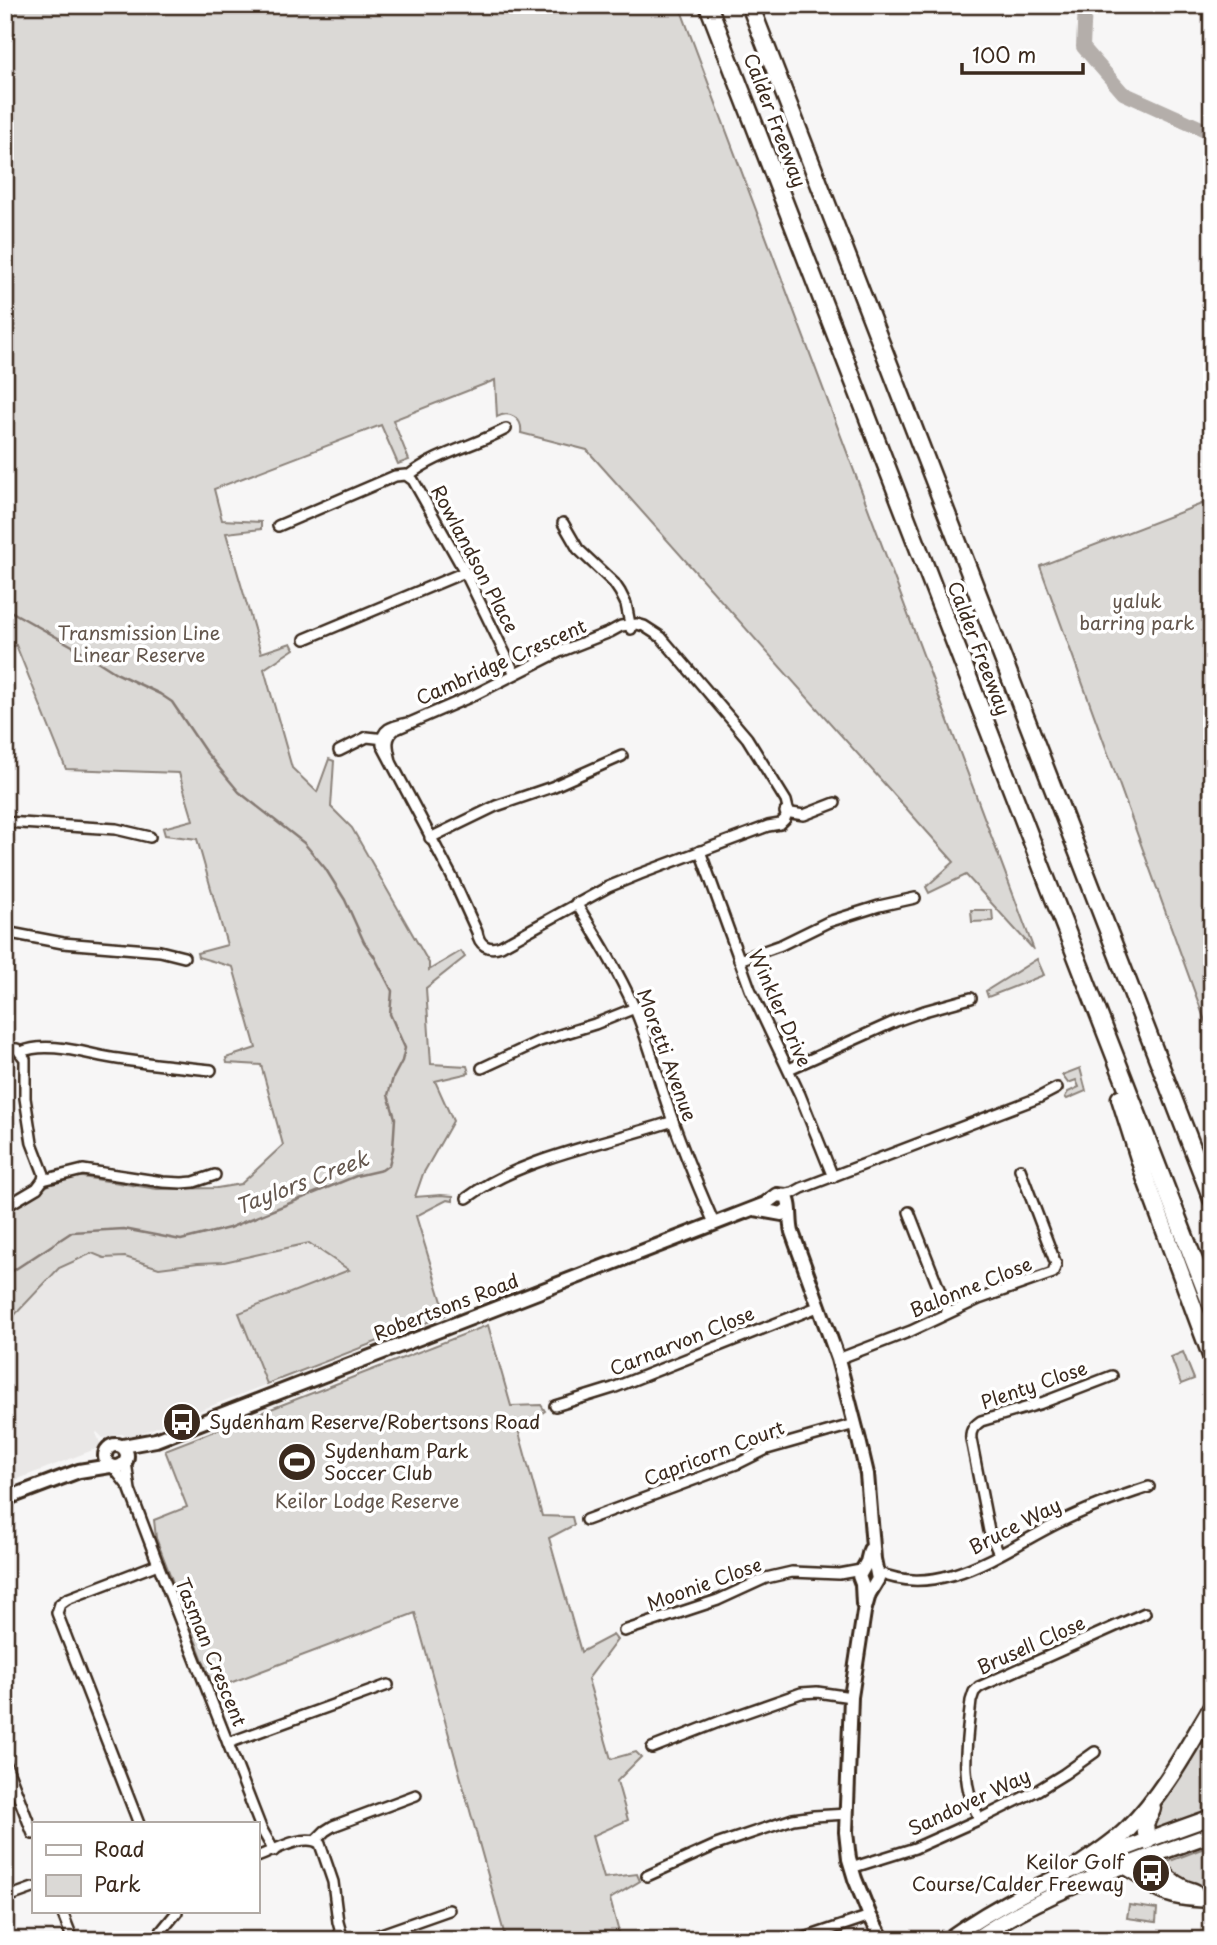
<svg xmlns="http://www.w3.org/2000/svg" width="1217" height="1945" viewBox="0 0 1217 1945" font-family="'Playpen Sans',sans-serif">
<rect width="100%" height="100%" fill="#f7f6f6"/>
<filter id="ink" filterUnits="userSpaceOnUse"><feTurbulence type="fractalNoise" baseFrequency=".0143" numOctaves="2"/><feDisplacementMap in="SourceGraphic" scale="14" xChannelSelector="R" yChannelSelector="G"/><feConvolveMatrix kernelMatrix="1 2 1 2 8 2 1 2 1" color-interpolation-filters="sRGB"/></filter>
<g filter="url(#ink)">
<polygon fill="#e9e7e6" points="309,1243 349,1268 377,1341 129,1438 122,1434 103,1438 97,1432 96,1433 100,1443 98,1448 5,1484 5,1321 11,1319 59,1268 92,1253 104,1258 125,1257 159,1268 198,1263 224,1262"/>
<g fill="#dbd9d6" stroke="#8b827a" stroke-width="2">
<path d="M 5,5 L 679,5 L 1034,950 L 966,875 L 929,893 L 926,887 L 954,862 L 587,450 L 521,433 C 523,418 509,410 497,417 L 495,380 L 393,420 L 409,460 L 398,464 L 381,425 L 214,489 L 222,520 L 261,522 L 261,529 L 226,533 L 261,653 L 291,643 L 294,649 L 264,669 L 292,768 L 317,792 L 329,759 L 334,761 L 331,807 L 352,828 L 429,963 L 429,970 L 461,951 L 465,957 L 426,988 L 431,1064 L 467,1066 L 469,1073 L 435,1081 L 453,1121 L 423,1174 L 415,1197 L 441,1195 L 453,1196 L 453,1201 L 447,1200 L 416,1216 L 446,1315 L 267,1384 L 239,1313 L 349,1270 L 309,1243 L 224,1262 L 198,1263 L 159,1268 L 125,1257 L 104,1258 L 92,1253 L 59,1268 L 11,1319 L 5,1321 L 5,1213 L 16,1203 L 56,1181 L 76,1176 L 157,1189 L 217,1188 L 241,1184 L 283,1145 L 261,1065 L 227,1063 L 226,1058 L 256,1048 L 233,967 L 198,957 L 197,953 L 227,945 L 197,839 L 165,835 L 163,828 L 193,820 L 179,773 L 66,769 L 16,645 L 5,650 L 5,639 L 8,637 L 5,635 Z"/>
<polygon points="1212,500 1212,1040 1040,566"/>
<polygon points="971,910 992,910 993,921 972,922"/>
<polygon points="1037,959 1044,975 988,997 986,991"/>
<polygon points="1080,1068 1086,1091 1067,1099 1065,1097 1068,1092 1079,1087 1076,1080 1068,1083 1062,1075"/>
<polygon points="488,1325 511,1406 541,1405 545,1411 518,1429 542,1516 572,1517 574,1525 549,1538 581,1652 613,1635 617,1640 588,1679 611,1759 636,1752 641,1757 617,1781 628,1820 592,1836 604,1878 637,1874 640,1881 610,1899 621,1940 506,1940 415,1613 214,1689 156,1538 154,1520 187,1507 165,1450"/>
<polygon points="1183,1352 1194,1379 1181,1384 1171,1357"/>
<path d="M 1212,1716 L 1212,1812 L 1156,1830 C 1153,1821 1158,1811 1161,1803 Z"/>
<polygon points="1212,1845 1212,1891 1192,1887 1162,1864"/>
<polygon points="1129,1905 1157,1909 1156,1922 1127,1918"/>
</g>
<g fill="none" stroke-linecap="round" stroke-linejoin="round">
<g stroke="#847972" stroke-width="2.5">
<polyline points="5,608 83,652 116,673 160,694 172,702 205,751 239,792 304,843 325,868 345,900 364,942 374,956 392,991 390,1014 405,1048 402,1061 393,1078 388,1095 395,1118 393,1149 389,1165 382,1170 356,1176 229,1228 181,1240 124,1229 72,1232 5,1276"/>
<polyline points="1211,1110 1212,1109"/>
</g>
<polyline stroke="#b4aeaa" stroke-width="14" points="1085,5 1083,47 1123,93 1212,133"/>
<defs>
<g id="street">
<path d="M 408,476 C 437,453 474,446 506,429"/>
<polyline points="563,523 578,549 614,583 620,592 626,604 631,629"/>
<polyline points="278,526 395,476 406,475 413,480 465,572 515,674"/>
<polyline points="305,639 465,572"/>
<polyline points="339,751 367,737 385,739"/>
<path d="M 391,761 C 388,748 384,738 396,729 L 472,696 L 559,652 L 610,632 L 621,626 L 637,624 L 644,626 L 661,637 L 747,738 L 786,801 L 788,809 L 785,819 L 780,824 L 768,826 L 640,874 L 608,887 L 501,946 C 488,951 479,945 477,932 L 452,877 L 382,745 C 381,728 393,726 407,723"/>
<polyline points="785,812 804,815 835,803"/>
<polyline points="5,822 116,829 150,837"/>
<polyline points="430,838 496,806 552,787 622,756"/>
<polyline points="700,851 750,989 800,1095 833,1177"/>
<path d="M 576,903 C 597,937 618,971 634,1007 C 647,1036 655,1068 665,1098 C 679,1141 696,1182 714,1223"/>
<polyline points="5,932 63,943 160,951 184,957"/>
<polyline points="739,960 781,945 828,922 879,906 915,898"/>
<polyline points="5,1048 17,1049 25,1059 25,1098 32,1143 44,1174 43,1180 37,1188 5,1207"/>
<path d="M 21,1052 C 48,1040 89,1055 118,1059 C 149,1064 180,1067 211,1070"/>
<polyline points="482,1068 540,1041 595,1024 635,1008"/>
<polyline points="789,1069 896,1021 924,1011 971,998"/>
<polyline points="43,1180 83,1170 163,1182 182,1183 194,1182 215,1175"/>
<polyline points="782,1195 793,1193 802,1188 1038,1098 1057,1088"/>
<path d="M 467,1198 C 521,1157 609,1143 673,1121"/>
<polyline points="909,1212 948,1312"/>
<polyline points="838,1359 911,1331 979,1299 1053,1273 1056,1264 1020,1169"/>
<polyline points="555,1406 613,1388 820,1306"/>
<polyline points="126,1462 130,1490 158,1564 261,1828 274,1851"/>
<polyline points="113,1467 127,1485"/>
<polyline points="586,1520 739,1463 767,1449 855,1424"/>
<path d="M 999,1554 L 989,1531 L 971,1439 C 970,1430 974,1426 981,1421 L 1039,1404 L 1112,1376"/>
<path d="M 877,1572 C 941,1600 1003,1550 1058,1523 C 1088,1508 1118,1497 1149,1487"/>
<polyline points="624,1631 718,1600 766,1578 792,1572 839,1574 861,1570"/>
<polyline points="228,1743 388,1685"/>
<polyline points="652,1748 721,1721 801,1693 817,1692 851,1697"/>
<polyline points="5,1762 33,1834"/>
<path d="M 980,1819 C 958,1784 967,1739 971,1701 L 974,1692 L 979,1687 L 1145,1613"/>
<polyline points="139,1824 57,1613 60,1604 67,1599 158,1564"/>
<polyline points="316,1840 325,1831 333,1826 416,1795"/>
<path d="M 257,1857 C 273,1851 306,1832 320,1844 L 333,1882 L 338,1922 L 343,1940"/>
<polyline points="851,1868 915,1848 980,1819 1038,1790 1064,1774 1095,1752"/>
<polyline points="647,1876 716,1845 793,1819 814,1816 847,1814"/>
<polyline points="5,1898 33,1888"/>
<polyline points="62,1912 73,1940"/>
<polyline points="154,1940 177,1912"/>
<polyline points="364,1940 449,1910"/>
<polyline points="799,1940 870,1916"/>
</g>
<g id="secondary">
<polyline points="754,1209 782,1214 789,1208"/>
<circle cx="116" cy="1456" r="11"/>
<path d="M 123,1446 L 156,1440 L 765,1204 L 777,1195 L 786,1196 C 792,1204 789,1221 792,1232 L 838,1359 L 859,1440 L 867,1474 L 874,1559 L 878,1579 L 869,1594 L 864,1612 L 851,1697 L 846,1832 L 849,1859 L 855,1879 L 870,1916 L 883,1940"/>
<polyline points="5,1499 79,1471 110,1466"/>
<polyline points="863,1604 862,1584 859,1576 867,1562 870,1550"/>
</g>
<g id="primary">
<path d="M 947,1940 C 1028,1882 1119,1850 1212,1817"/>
<path d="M 974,1940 C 1046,1890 1130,1864 1212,1834"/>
</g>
<g id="highway">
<polyline points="708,5 1212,1307"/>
<polyline points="750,5 1212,1199"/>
<polyline points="1120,1098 1145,1177 1212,1358"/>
<polyline points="1147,1841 1145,1824 1152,1808"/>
<path d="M 1153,1856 C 1160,1874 1175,1887 1194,1892"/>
<path d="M 1125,1866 C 1138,1871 1146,1880 1158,1888 C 1174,1898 1193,1898 1212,1899"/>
<path d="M 1076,1868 C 1094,1856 1113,1844 1128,1829 C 1163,1794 1187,1749 1212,1707"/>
</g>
</defs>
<use href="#street" stroke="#3b2a1e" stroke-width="14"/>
<use href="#secondary" stroke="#3b2a1e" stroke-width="18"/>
<use href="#primary" stroke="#3b2a1e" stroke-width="19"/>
<use href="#highway" stroke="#3b2a1e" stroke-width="21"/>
<use href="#street" stroke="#fff" stroke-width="9"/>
<use href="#secondary" stroke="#fff" stroke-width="12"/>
<use href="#primary" stroke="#fff" stroke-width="14"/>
<use href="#highway" stroke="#fff" stroke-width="16"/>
</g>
</g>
<defs>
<symbol id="bus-disc" viewBox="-11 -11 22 22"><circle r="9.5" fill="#3b2a1e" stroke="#fff"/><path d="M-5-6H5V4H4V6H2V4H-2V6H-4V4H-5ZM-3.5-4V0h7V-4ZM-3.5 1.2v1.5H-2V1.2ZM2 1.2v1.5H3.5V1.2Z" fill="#fff"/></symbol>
<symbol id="stadium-disc" viewBox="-11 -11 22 22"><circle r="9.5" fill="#3b2a1e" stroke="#fff"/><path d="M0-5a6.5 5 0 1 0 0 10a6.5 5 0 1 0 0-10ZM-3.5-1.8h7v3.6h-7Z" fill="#fff"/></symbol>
</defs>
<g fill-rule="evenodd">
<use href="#bus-disc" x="160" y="1400" width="44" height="44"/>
<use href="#stadium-disc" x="275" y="1440" width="44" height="44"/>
<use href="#bus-disc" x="1129" y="1851" width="44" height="44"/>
</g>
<g text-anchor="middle" stroke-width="7" stroke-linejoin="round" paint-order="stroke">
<g font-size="19" fill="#3b2a1e" stroke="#fff">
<text transform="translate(775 120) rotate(69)" y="7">Calder Freeway</text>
<text transform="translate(475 559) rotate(62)" y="7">Rowlandson Place</text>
<text transform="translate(979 648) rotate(69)" y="7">Calder Freeway</text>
<text transform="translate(501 662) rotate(-24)" y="7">Cambridge Crescent</text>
<text transform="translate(780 1008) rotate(66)" y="7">Winkler Drive</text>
<text transform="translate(667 1055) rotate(70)" y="7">Moretti Avenue</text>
<text transform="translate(971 1287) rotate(-22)" y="7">Balonne Close</text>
<text transform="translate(446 1307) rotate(-21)" y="7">Robertsons Road</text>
<text transform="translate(682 1341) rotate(-22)" y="7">Carnarvon Close</text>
<text transform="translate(1034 1385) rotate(-19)" y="7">Plenty Close</text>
<text transform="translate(714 1453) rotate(-21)" y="7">Capricorn Court</text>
<text transform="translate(1015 1526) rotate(-27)" y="7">Bruce Way</text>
<text transform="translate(704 1584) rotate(-20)" y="7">Moonie Close</text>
<text transform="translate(1031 1645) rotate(-24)" y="7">Brusell Close</text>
<text transform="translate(211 1652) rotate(68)" y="7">Tasman Crescent</text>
<text transform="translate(969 1802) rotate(-25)" y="7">Sandover Way</text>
</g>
<g font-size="19" fill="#63564c" stroke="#fff">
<text x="1137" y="608">yaluk<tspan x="1137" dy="22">barring park</tspan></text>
<text x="139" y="640">Transmission Line<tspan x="139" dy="22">Linear Reserve</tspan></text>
<text x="367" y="1508">Keilor Lodge Reserve</text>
</g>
<g font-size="19" fill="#3b2a1e" stroke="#fff" text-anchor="start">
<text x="209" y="1429">Sydenham Reserve/Robertsons Road</text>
<text x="324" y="1458">Sydenham Park<tspan x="324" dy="22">Soccer Club</tspan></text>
<text x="1124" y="1869" text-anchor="end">Keilor Golf<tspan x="1124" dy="22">Course/Calder Freeway</tspan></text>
</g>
<g font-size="21" font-style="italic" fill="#65584f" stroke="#fff">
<text transform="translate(302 1183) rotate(-21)" y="7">Taylors Creek</text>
</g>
</g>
<rect width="1217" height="1945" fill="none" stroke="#fff" stroke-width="28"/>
<rect x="14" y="14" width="1189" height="1917" fill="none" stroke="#3b2a1e" stroke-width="2.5" filter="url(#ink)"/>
<rect x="32" y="1822" width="228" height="91" fill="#ffffff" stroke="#b1aaa5" stroke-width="2"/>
<rect x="46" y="1845" width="35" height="10" fill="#ffffff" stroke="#b1aaa5" stroke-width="2"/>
<text x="94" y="1857" font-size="21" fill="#3b2a1e">Road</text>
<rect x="46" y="1875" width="35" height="21" fill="#dbd9d6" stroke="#b1aaa5" stroke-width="2"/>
<text x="94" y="1892" font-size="21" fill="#3b2a1e">Park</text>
<path d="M962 63v10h121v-10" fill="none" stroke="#3b2a1e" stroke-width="3.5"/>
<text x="972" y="63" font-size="21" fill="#3b2a1e" stroke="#ffffff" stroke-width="5" paint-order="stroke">100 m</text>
</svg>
